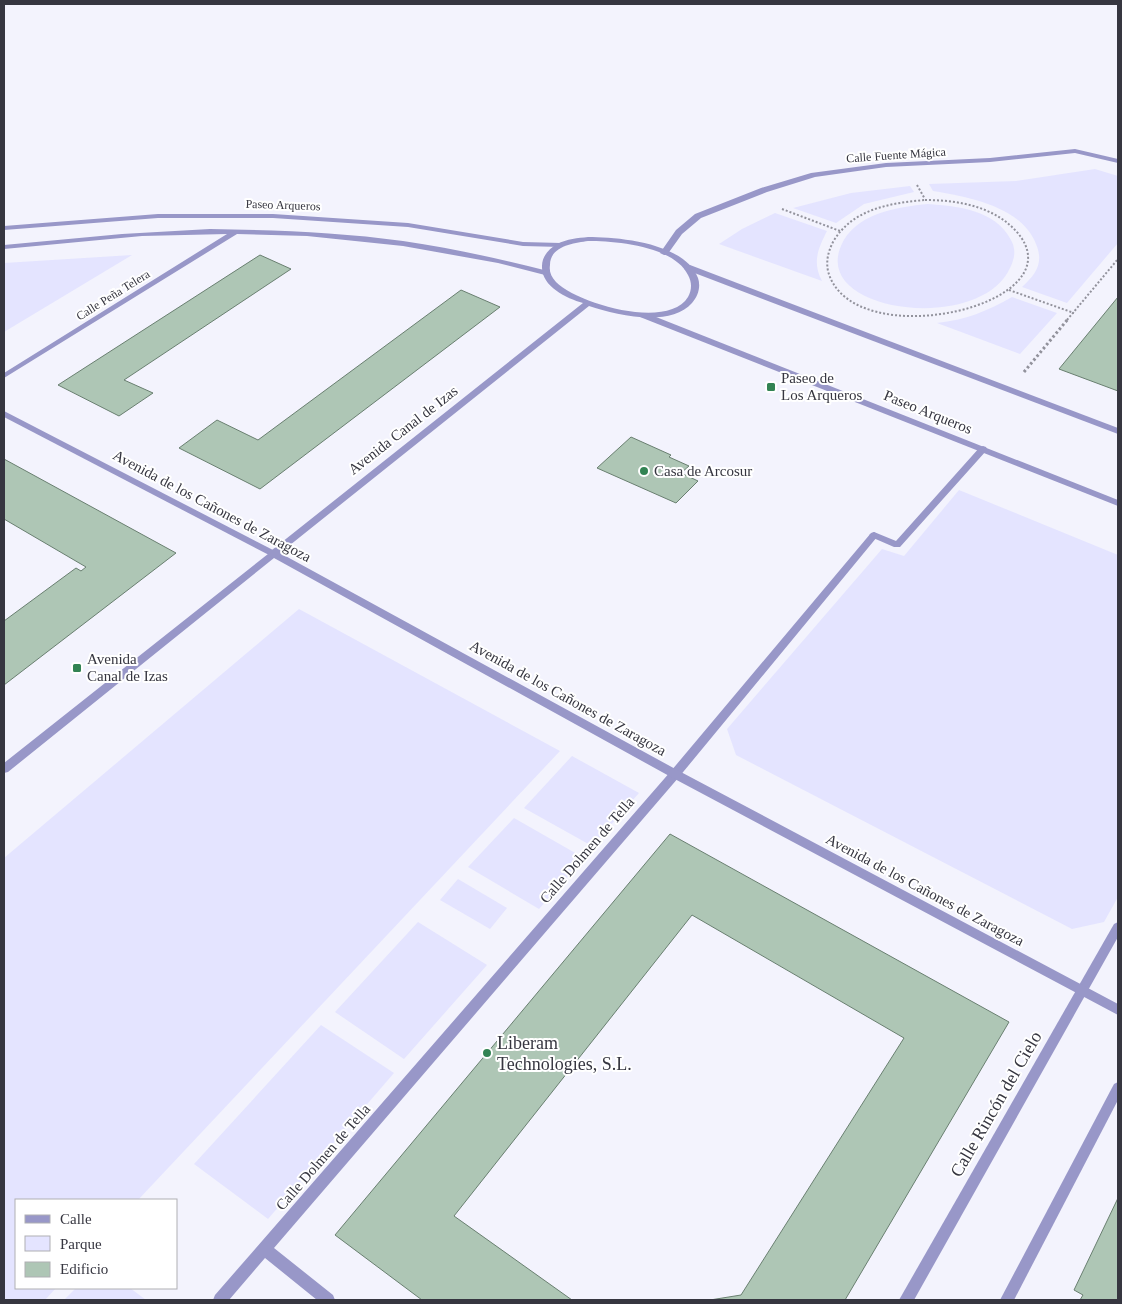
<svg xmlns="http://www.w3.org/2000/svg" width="1122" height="1304" viewBox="0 0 1122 1304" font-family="Georgia,serif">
<rect width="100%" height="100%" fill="#f3f3fd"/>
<g fill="#e4e4ff">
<path d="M 1095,169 L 1118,176 L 1118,243 L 1067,303 L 1022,287 C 1036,274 1044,263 1036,244 C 1021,206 968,197 933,191 L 929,184 L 1016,181 Z"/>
<polygon points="910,186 914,192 864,204 836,223 793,208 851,193"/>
<path d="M 928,204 C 957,206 996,210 1011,240 C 1016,249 1015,258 1010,268 C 980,334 812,313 841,246 C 855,213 897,207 928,204 Z"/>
<path d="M 775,213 L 827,231 C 818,249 812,262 822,281 L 719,244 L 742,229 Z"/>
<polygon points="132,255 4,332 4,263"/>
<path d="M 1012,297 L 1057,313 L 1020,354 L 937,323 C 965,320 988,311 1012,297 Z"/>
<polygon points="959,490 1118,555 1118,897 1104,922 1072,929 736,755 727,729 882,549 904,556"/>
<polygon points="299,609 560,751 138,1200 16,1200 16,1288 56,1288 45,1300 4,1300 4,858"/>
<polygon points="572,756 639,793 592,846 524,808"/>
<polygon points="514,818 584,858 539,909 468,867"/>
<polygon points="458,879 507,908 490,929 440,900"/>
<polygon points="418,922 487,965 404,1059 335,1012"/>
<polygon points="321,1025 394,1073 268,1219 194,1164"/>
<polygon points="76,1288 130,1288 146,1300 64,1300"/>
</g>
<g fill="#aec6b5" stroke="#697f70">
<polygon points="260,255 291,269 124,380 153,393 119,416 58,385"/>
<polygon points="461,290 500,307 260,489 179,448 217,420 258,440"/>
<polygon points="1118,297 1118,391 1059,369"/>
<polygon points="631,437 671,455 669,457 689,466 681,473 698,481 676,503 597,468"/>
<polygon points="4,459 176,553 4,685 4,621 76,568 81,571 86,567 4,519"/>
<polygon points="670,834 1009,1022 845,1300 710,1300 741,1295 904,1038 692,915 454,1216 572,1300 422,1300 335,1235"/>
<polygon points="1118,1198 1118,1300 1080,1300 1083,1295 1074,1290"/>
</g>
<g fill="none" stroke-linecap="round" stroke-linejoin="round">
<g stroke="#92929c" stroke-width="2" stroke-dasharray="2 2" stroke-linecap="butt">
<polyline points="917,185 925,199"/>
<path d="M 925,200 C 957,200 993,206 1016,231 C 1083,305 851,358 828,271 C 826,261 828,252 833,242 C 852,209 890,203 925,200 Z"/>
<polyline points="782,209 840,231"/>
<polyline points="1009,290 1074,313"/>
<polyline points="1067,320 1118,259"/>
</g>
<polyline stroke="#92929c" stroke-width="3" stroke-dasharray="2.5 2.5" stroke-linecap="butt" points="1024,372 1068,319"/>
<polygon fill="#9897c8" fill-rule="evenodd" points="983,446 986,447 987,449 986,451 900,547 894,547 871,537 869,535 874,532 896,541 980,447"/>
<g fill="#9897c8" fill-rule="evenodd">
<polygon points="1075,149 1118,159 1118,163 1075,153 990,162 886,167 815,177 767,192 701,218 682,234 667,255 664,255 660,253 676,230 695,214 761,188 811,173 886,163 990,158"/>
<polygon points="158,214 273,214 408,223 523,242 561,243 565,245 561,247 523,246 408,227 273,218 158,218 4,230 4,226"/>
<path d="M 210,229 C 275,230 339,232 403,241 C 452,248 500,259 548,271 L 549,273 L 545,275 L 498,263 L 403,246 L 307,236 L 237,234 L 4,378 L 4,373 L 227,234 L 142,236 L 4,249 L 4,245 L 122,234 Z"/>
<polygon points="684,265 690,265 1118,428 1118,434 684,269"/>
<polygon points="640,313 646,313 1118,500 1118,506 640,317"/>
<polygon points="4,411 275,551 277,553 275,555 269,555 4,417"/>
<polygon points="874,532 879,535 877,537 679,777 274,1248 333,1295 335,1300 317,1300 265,1258 229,1300 213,1300 215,1295 671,771 871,533"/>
<polygon points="1118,922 1118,937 914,1300 899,1300 1114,924"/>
<polygon points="1118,1082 1118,1100 1014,1300 1000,1300 1114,1084"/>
</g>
<path fill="#9897c8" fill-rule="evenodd" d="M 588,237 C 619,237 685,243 698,278 C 701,287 698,296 692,303 C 670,328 617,315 589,306 L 280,553 L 679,771 L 1118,1004 L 1118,1015 L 671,777 L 274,558 L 8,772 L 4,773 L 4,763 L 268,554 L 269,551 L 272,550 L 583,303 C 566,298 541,286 542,266 C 542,256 549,249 557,244 C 567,239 578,238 588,237 ZM 588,241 C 616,241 674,246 688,275 C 692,282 692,290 688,297 C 668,330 578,304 556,282 C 551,276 549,272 550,265 C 550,246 574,243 588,241 Z"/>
</g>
<g fill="#328353" stroke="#fff" stroke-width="2">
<rect x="766" y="382" width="10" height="10" rx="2.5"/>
<circle cx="644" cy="471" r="5"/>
<rect x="72" y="663" width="10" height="10" rx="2.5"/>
<circle cx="487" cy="1053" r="5"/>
</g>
<g text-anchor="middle" stroke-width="4" stroke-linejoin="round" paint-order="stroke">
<g font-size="12" fill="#363640" stroke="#fff">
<text transform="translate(896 155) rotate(-4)" y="4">Calle Fuente Mágica</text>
<text transform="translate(283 205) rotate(2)" y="4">Paseo Arqueros</text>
<text transform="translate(113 295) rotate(-32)" y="4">Calle Peña Telera</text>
</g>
<g font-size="15" fill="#363640" stroke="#fff" text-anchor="start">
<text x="781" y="383">Paseo de<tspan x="781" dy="17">Los Arqueros</tspan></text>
<text x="654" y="476">Casa de Arcosur</text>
<text x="87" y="664">Avenida<tspan x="87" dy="17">Canal de Izas</tspan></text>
</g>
<g font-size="15" fill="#363640" stroke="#fff">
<text transform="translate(928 412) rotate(22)" y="5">Paseo Arqueros</text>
<text transform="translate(403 430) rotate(-38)" y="5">Avenida Canal de Izas</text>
<text transform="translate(212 506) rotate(28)" y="5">Avenida de los Cañones de Zaragoza</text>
<text transform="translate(568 698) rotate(29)" y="5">Avenida de los Cañones de Zaragoza</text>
<text transform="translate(587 850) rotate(-49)" y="5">Calle Dolmen de Tella</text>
<text transform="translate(925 890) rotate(28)" y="5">Avenida de los Cañones de Zaragoza</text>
<text transform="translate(323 1157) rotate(-49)" y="5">Calle Dolmen de Tella</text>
</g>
<g font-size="18" fill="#363640" stroke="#fff" text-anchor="start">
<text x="497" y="1049">Liberam<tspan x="497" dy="21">Technologies, S.L.</tspan></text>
</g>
<g font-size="18" fill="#363640" stroke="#fff">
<text transform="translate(996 1104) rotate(-60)" y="6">Calle Rincón del Cielo</text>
</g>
</g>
<rect width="1122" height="1304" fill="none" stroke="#363640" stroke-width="10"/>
<rect x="15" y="1199" width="162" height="90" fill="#ffffff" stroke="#afafb3"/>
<rect x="25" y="1215" width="25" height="8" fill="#9897c8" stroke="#afafb3"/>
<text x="60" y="1224" font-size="15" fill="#363640">Calle</text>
<rect x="25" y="1236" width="25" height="15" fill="#e4e4ff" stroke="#afafb3"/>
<text x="60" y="1249" font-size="15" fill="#363640">Parque</text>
<rect x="25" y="1262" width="25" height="15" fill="#aec6b5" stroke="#afafb3"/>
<text x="60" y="1274" font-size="15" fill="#363640">Edificio</text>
</svg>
